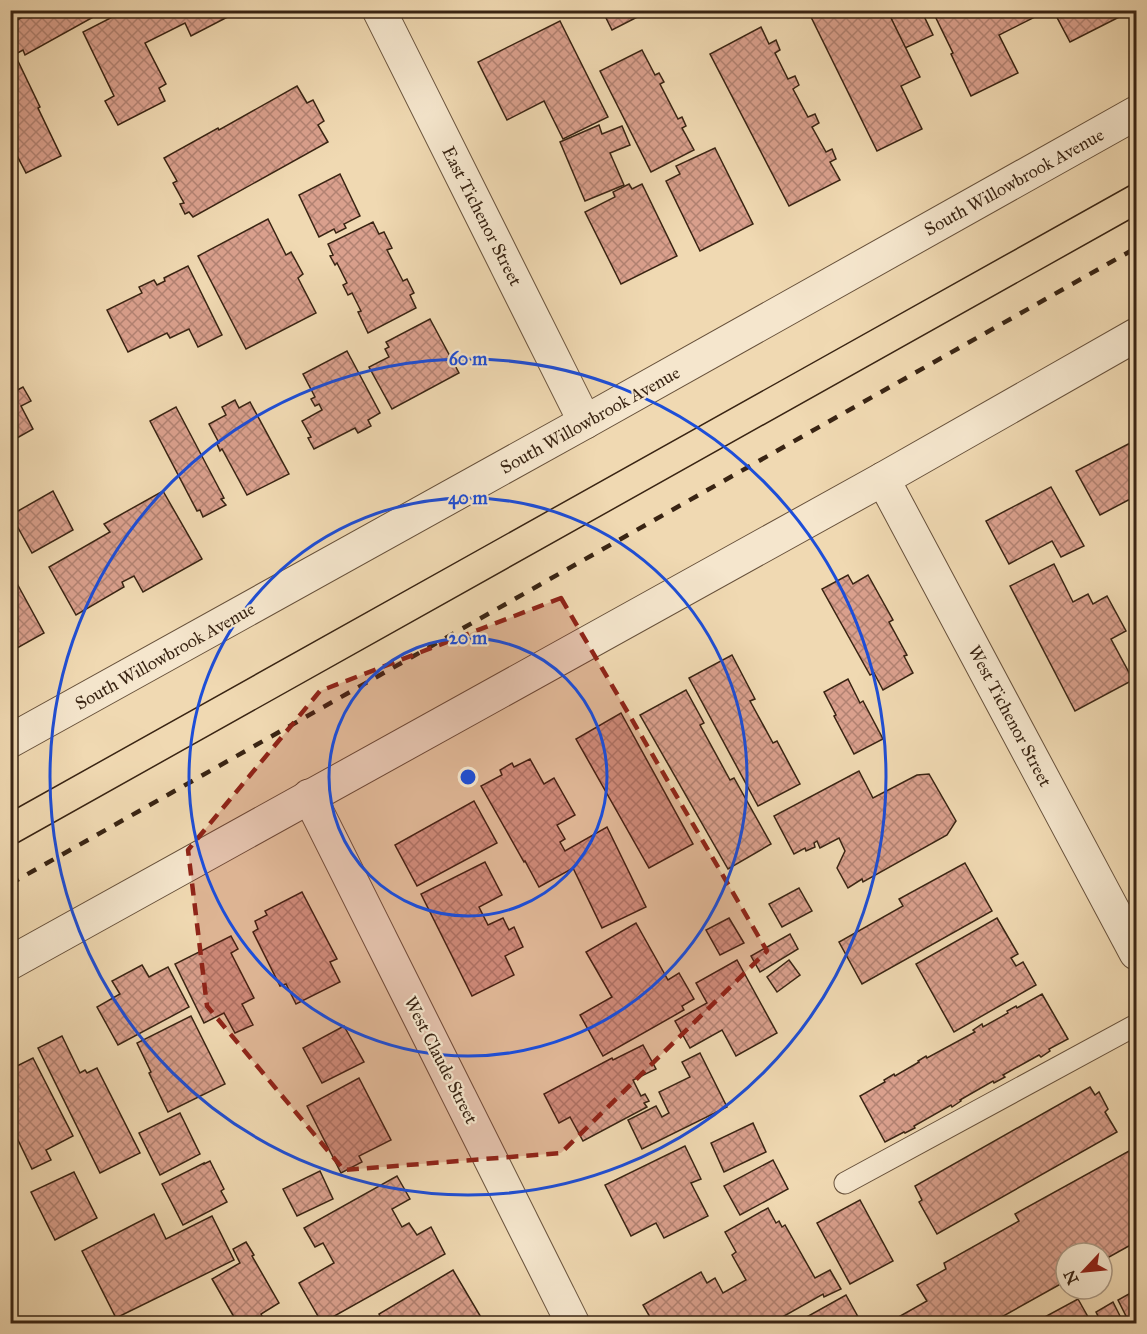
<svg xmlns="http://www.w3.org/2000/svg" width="1147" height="1334" viewBox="0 0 1147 1334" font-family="'IM FELL Great Primer',serif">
<defs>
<pattern id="building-cross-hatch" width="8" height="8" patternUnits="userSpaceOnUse" patternTransform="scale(1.5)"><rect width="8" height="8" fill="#daa08d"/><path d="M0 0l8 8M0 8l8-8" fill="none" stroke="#b28272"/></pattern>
</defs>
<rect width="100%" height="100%" fill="#f0d9b2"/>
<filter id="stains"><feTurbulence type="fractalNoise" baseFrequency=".00333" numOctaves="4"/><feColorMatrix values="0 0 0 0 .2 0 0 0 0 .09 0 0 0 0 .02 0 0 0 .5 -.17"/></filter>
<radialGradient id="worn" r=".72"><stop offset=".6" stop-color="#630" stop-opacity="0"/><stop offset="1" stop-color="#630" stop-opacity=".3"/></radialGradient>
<g fill="url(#building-cross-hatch)" stroke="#392413" stroke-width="1.5">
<polygon points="10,10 22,10 10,17"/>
<polygon points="35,10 106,10 25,55 23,50 10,57 10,24"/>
<polygon points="126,10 241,10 191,36 185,23 145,43 166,84 159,88 165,101 118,125 105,101 114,96 83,32"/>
<polygon points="602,10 651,10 612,30"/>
<polygon points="887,10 921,10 933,35 905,48"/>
<polygon points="887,10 920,77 901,86 922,129 877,151 808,11"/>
<polygon points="932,10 1032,10 1035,17 999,35 1018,73 971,96 951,54 953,53"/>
<polygon points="1053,10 1133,10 1070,42"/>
<polygon points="560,21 608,117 563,139 544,101 507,120 478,62"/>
<polygon points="761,27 769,44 776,40 780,50 775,53 788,79 795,76 799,85 793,89 808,117 815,114 819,123 812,127 826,152 832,149 836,159 830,162 840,180 789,206 710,54"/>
<polygon points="642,50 655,75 659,73 664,82 660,84 678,119 682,117 686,126 682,128 694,150 651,172 600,71"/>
<polygon points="17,59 40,107 38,108 61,156 26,173 10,142 10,63"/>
<polygon points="297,86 307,103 313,100 324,121 318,125 328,142 193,217 189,212 185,214 180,204 184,203 173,183 177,181 164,158 218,128 219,130"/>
<polygon points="599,125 602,134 622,126 630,145 610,153 624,185 585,201 560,142"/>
<polygon points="715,148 753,224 700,251 666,181 680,174 676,166"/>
<polygon points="340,174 360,216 344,224 346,228 336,233 334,229 319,237 299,195"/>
<polygon points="629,184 632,189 642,184 677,256 621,284 585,212 615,197 613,192"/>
<polygon points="268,219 286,255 291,252 303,274 298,278 316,313 246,349 198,256"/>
<polygon points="373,222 379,234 384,232 392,248 387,250 403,281 407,279 414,293 410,295 416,308 368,333 358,312 361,311 352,293 348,295 343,285 347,283 337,263 335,265 330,256 333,255 328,244"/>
<polygon points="188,266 222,335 198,347 189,329 170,338 167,333 128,352 107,310 142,293 139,287 154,280 157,285 165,281 164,278"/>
<polygon points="430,319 459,373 392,409 369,367 389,357 385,349 389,347 386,342"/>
<polygon points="347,351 380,413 368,420 371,426 358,433 355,428 314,449 308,438 311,437 302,421 322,410 319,404 315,406 311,399 315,397 303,374"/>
<polygon points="23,387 31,401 21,406 33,429 10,442 10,394"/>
<polygon points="235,400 239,408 250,402 289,474 247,495 222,449 220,451 217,444 219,443 209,424 226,415 222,407"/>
<polygon points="176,407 224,498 221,499 226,505 203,517 200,510 197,511 150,421"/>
<polygon points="1136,440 1136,496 1100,515 1076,471"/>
<polygon points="1051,487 1084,546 1061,557 1052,541 1009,564 986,521"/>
<polygon points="53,491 73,530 32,553 11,515"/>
<polygon points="163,491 202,559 143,592 134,576 122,582 124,587 76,615 49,567 110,532 104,524"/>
<polygon points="1054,564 1073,602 1088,594 1093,604 1107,596 1126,631 1111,639 1133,680 1075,711 1010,586"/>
<polygon points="848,575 853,584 868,575 893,620 889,622 907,655 904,656 913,673 883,690 874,673 870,675 822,589"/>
<polygon points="14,578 44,633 10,652 10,580"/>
<polygon points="732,655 755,699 750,701 773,743 777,741 800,784 758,806 689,678"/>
<polygon points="848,679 860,703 863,701 883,739 854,754 834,716 836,715 824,692"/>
<polygon points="686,690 704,723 700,725 730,780 734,778 771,844 728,869 640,715"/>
<polygon points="621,713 693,844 649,868 576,739"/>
<polygon points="530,759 544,784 554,778 575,815 557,825 565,839 560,842 565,851 607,827 646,907 602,928 573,868 539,887 525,861 524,862 481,786 502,775 500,770 512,763 514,767"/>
<polygon points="859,771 873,798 917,775 929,774 956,821 947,835 863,882 862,879 848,888 837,868 845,851 839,838 820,848 817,841 814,843 815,847 806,851 805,848 794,854 774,816"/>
<polygon points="474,801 497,843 417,886 395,845"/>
<polygon points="485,862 502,895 479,907 488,925 503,918 509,930 514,927 523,947 505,956 514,975 472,996 421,894"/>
<polygon points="965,863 992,911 862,984 839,942 903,906 899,899"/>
<polygon points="799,888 812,911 782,927 769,904"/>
<polygon points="302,892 337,959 330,962 340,982 296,1004 286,984 280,986 253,932 258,929 255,921 267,915 265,911"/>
<polygon points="729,918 744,943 720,955 706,930"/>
<polygon points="997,918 1018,954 1011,958 1016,966 1023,962 1036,985 954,1032 916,964"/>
<polygon points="636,923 668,980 679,973 694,999 682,1006 684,1010 603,1056 580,1015 612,997 586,952"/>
<polygon points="790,934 798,949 760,972 751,956"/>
<polygon points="231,936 238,949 231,953 254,998 242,1004 253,1025 235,1033 224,1013 204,1023 175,964"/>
<polygon points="737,960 777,1033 736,1056 722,1030 690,1048 675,1021 707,1003 696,983"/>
<polygon points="789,960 800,975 777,992 767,977"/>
<polygon points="142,965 149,977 168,967 189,1007 118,1045 97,1007 120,994 112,981"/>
<polygon points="1042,994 1068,1039 1049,1049 1050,1051 1041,1057 1039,1055 1003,1075 1005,1077 994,1083 993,1081 960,1100 961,1101 952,1107 951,1105 914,1126 915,1128 905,1133 904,1132 885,1142 860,1096 885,1082 884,1080 894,1074 895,1076 919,1062 918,1061 926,1056 927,1058 975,1032 973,1030 982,1024 983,1027 1008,1013 1007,1011 1016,1006 1017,1008"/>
<polygon points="191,1016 225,1084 168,1112 149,1073 151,1072 137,1043"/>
<polygon points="344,1026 364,1062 322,1083 303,1048"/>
<polygon points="62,1036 80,1073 85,1070 87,1073 97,1068 140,1153 100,1173 38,1048"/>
<polygon points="643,1045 656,1069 633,1080 641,1096 645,1094 649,1101 644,1103 647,1107 583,1141 570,1117 559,1123 544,1094 612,1058 613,1060"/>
<polygon points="700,1053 727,1107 642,1149 628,1120 656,1106 662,1117 669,1113 659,1092 690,1077 682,1062"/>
<polygon points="33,1058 73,1136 46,1150 51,1160 32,1169 16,1136 10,1139 10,1064 13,1068"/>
<polygon points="359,1078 391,1140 359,1156 362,1162 341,1173 307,1106"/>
<polygon points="1090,1087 1095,1095 1099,1092 1108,1109 1105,1112 1117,1132 937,1234 919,1202 922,1200 915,1186"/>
<polygon points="180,1113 200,1154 160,1175 139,1133"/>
<polygon points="753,1123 766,1152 724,1172 711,1143"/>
<polygon points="685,1146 701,1179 691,1183 708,1216 664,1238 656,1223 631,1236 605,1185"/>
<polygon points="1129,1151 1136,1164 1136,1242 1102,1261 1102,1253 1066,1253 1066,1281 989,1324 886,1324 927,1301 917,1285 946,1269 944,1263 1019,1221 1015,1214"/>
<polygon points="773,1160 788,1189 740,1215 724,1186"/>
<polygon points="210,1161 224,1189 221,1191 227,1202 183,1225 162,1184 204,1163 204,1164"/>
<polygon points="320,1171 333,1199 297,1216 283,1189"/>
<polygon points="74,1172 97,1218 55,1240 31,1192"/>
<polygon points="397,1176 410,1199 392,1209 402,1227 409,1223 417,1235 431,1227 445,1254 322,1323 299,1283 334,1263 323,1243 315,1247 304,1228"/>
<polygon points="860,1200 893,1261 850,1284 817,1223"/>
<polygon points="768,1208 776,1223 779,1221 782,1227 785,1225 815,1278 830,1270 841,1289 824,1297 823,1294 770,1324 654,1324 643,1305 701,1272 707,1283 715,1278 723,1293 746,1280 732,1255 736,1252 725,1232"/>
<polygon points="154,1214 166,1239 212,1216 234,1260 116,1318 82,1251"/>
<polygon points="246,1242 254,1255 252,1256 279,1303 261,1314 266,1324 238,1324 212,1279 240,1263 233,1249"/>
<polygon points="453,1270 485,1324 384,1324 379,1314"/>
<polygon points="1136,1290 1136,1324 1130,1324 1118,1300"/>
<polygon points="846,1295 862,1324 794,1324"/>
<polygon points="1078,1299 1092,1324 1041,1324 1043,1322 1041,1319"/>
<polygon points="1113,1302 1124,1324 1102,1324 1096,1312"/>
</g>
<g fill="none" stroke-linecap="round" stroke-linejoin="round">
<defs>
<polyline id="service" points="845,1183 1136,1025"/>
<g id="minor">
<polyline points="379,10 585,422"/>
<polyline points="883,479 1136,953"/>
<polyline points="309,796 573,1324"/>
</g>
<g id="tertiary">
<polyline points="10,741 585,422 1136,113"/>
<polyline points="10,963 883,479 1136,335"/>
</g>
</defs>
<use href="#service" stroke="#67513b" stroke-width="23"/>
<use href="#minor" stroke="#67513b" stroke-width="35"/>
<use href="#tertiary" stroke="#67513b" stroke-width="35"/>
<use href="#service" stroke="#f5e6cd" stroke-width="21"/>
<use href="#minor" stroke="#f5e6cd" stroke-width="33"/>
<use href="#tertiary" stroke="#f5e6cd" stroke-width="33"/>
<g stroke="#392413" stroke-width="1.5">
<polyline points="10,812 1136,182"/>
<polyline points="10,847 1136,216"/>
</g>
<polyline stroke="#392413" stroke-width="4.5" stroke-dasharray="10 10" stroke-linecap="butt" points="10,884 1136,248"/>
</g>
<path fill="#8f2418" fill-opacity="0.2" stroke="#8f2418" stroke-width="4.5" stroke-dasharray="12 8" stroke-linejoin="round" d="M 561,598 L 767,951 L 561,1153 L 344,1170 L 207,1006 L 188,850 L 320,691 Z"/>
<g fill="none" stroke="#1d4ed8" stroke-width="3">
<circle cx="468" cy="777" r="139"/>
<circle cx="468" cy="777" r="279"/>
<circle cx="468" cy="777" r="418"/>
</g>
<g text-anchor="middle" stroke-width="4.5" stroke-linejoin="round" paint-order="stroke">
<g font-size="18" fill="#392413" stroke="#f5e6cd">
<text transform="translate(1014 182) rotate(-29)" y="6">South Willowbrook Avenue</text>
<text transform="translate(482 216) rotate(63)" y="6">East Tichenor Street</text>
<text transform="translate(590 420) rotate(-29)" y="6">South Willowbrook Avenue</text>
<text transform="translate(165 656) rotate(-29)" y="6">South Willowbrook Avenue</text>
<text transform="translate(1010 716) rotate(62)" y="6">West Tichenor Street</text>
<text transform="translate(441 1060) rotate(63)" y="6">West Claude Street</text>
</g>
</g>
<circle cx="468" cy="777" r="9" fill="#1d4ed8" stroke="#f5e6cd" stroke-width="3"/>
<g font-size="18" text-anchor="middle" font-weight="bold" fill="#1d4ed8" stroke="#f5e6cd" stroke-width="4.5" stroke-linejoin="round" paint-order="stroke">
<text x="468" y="365">60 m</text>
<text x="468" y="504">40 m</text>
<text x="468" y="644">20 m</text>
</g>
<rect width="1147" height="1334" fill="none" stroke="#f0d9b2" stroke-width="36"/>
<rect x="12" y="12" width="1123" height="1310" fill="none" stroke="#392413" stroke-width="3"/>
<rect x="18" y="18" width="1111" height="1298" fill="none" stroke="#392413" stroke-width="1.5"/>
<g transform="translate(1084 1271) rotate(244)"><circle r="28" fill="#f5e6cd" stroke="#aa9883" stroke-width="1.5"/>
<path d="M0-4.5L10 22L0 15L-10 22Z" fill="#8f2418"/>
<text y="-9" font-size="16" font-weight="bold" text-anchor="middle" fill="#392413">N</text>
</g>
<rect width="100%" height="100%" filter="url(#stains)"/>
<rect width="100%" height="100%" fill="url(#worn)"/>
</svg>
